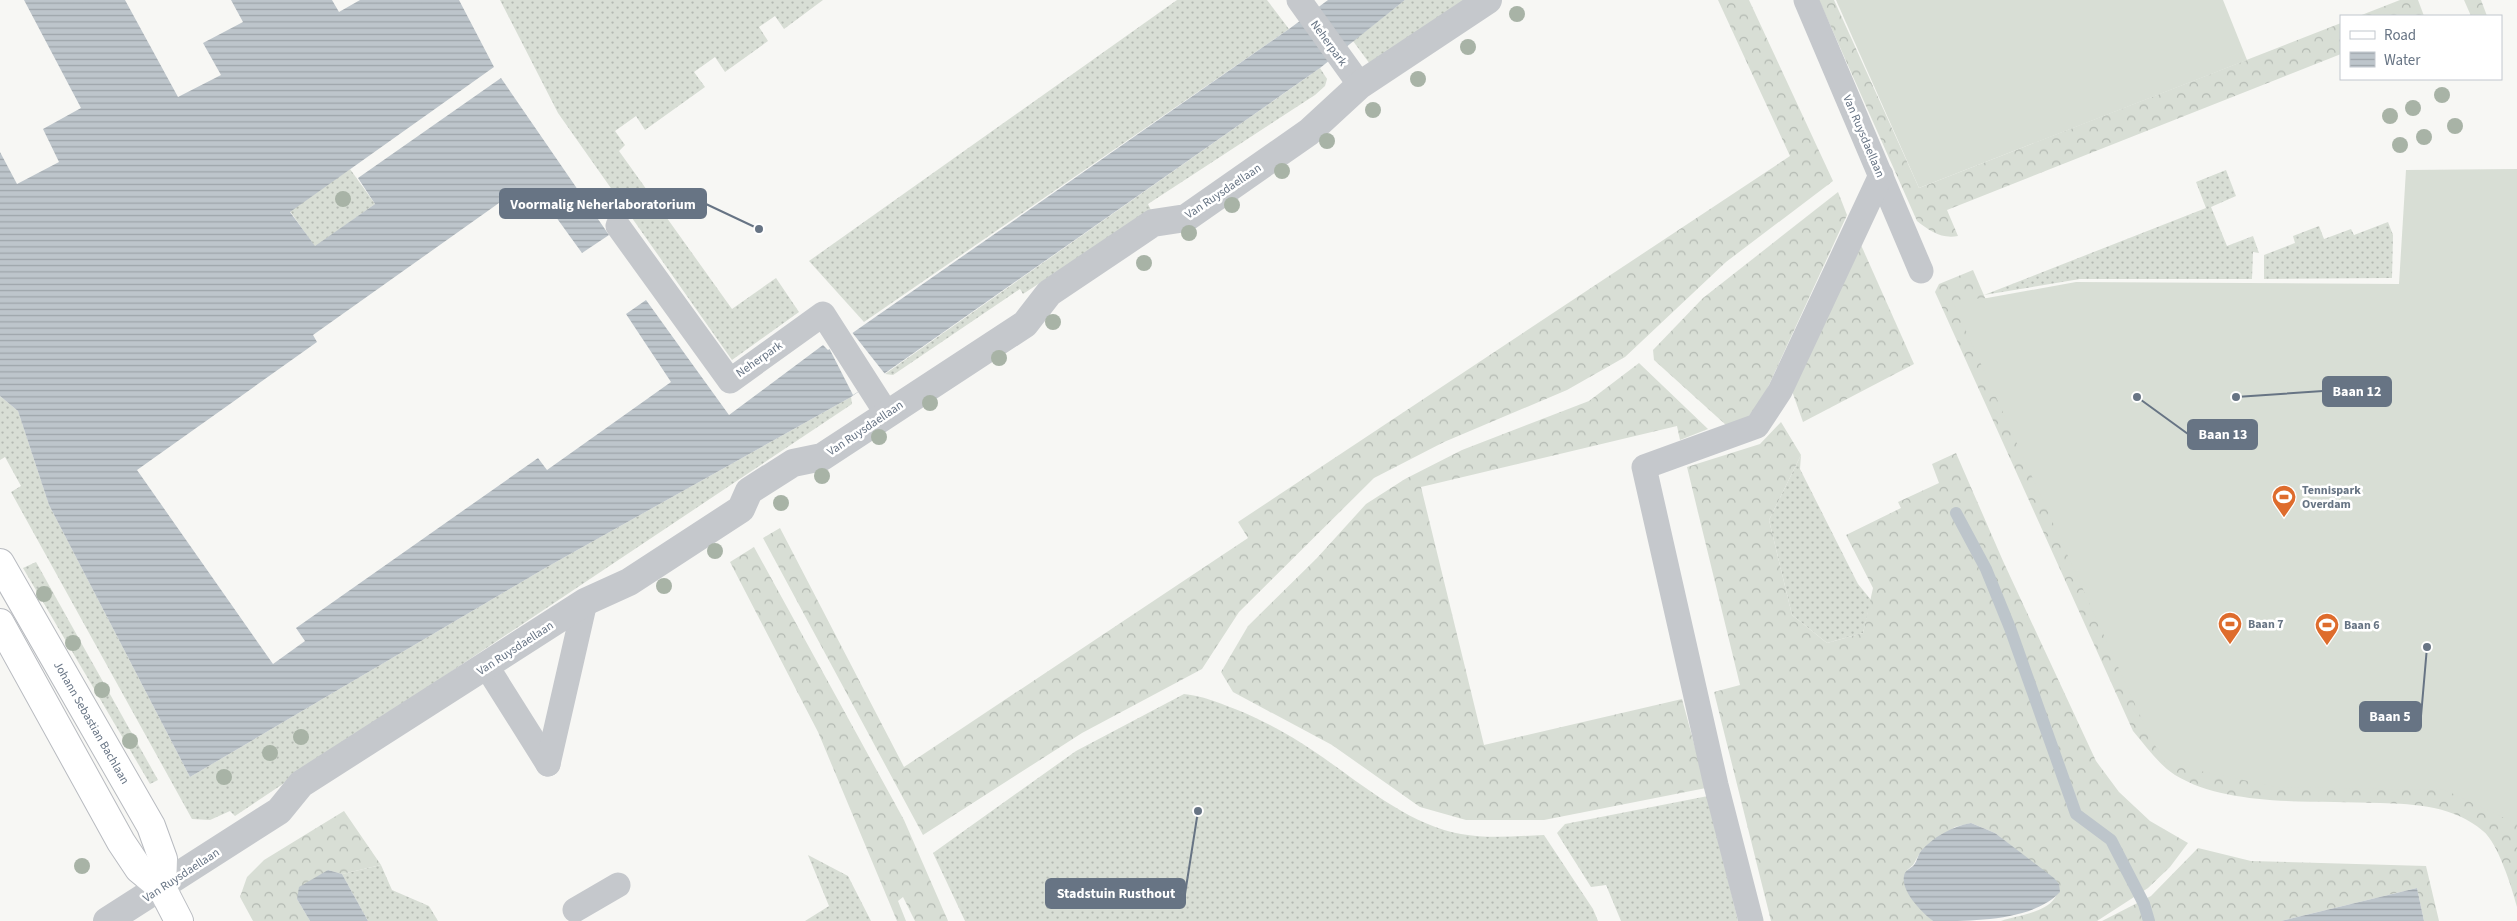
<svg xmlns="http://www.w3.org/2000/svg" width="2517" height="921" viewBox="0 0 2517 921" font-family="'Source Sans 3',sans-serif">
<defs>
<pattern id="grass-dots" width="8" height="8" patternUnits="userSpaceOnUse" patternTransform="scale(1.25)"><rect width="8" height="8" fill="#d8ded5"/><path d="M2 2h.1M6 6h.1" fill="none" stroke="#b3b9b2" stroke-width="1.8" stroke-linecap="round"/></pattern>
<pattern id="forest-crowns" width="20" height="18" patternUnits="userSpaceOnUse" patternTransform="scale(1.25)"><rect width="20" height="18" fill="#d8ded5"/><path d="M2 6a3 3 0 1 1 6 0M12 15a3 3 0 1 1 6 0" fill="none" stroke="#b3b9b2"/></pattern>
<pattern id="water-rules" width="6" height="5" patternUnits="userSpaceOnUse" patternTransform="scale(1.25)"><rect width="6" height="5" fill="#bdc5cb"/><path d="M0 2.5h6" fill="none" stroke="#9da5aa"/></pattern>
</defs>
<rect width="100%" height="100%" fill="#f7f7f4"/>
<g fill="url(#grass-dots)">
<polygon points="500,0 823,0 784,29 775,16 759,27 768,41 725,72 715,57 694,72 705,87 645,130 636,116 615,131 625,145 619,151 732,309 776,278 799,312 732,360 558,113"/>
<polygon points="1177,0 1267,0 1289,29 864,322 809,261"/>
<polygon points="1405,0 1466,0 1370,64 1353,41"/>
<polygon points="1320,68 1327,79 1325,86 1315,95 1148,204 1151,210 1023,294 1020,289 893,375 885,374"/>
<polygon points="350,169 375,204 315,247 290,211"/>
<polygon points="2226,170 2236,196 2211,207 2227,246 2253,236 2259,253 2253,252 2252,279 2080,279 1984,295 2206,208 2196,182"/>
<polygon points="2388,222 2393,235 2392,278 2264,279 2264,255 2295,243 2293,236 2319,226 2324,239 2351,229 2354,235"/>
<polygon points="0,396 18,411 49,505 190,777 547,567 851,397 852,404 235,816 230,811 210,820 192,819 11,492 21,486 5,457 0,460"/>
<polygon points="1801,455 1800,469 1858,584 1871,600 1863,633 1827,643 1792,615 1769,520"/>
<polygon points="36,562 158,780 150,784 23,568"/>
<path d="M 1184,694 C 1203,696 1217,702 1235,709 C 1263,720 1290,735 1315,752 C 1358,781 1408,825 1461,834 C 1488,839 1517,836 1544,835 L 1593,909 L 1598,921 L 965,921 L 933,853 L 1076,751 Z"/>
<polygon points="1708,796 1738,921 1621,921 1606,885 1591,887 1557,833 1565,824"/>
<polygon points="808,855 848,876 871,921 805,921 829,906"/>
<polygon points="381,865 392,890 429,906 438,921 368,921 342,874"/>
</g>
<g fill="url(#forest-crowns)">
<polygon points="1718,0 1749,0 1833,181 1726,262 1625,357 1567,390 1444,442 1374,478 1239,612 1202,669 1082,733 923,835 763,538 780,528 904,767 1248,538 1238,522 1790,156"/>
<path d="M 1819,0 L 1834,0 L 1919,188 L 2341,23 L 2341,54 L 1947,210 L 1958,236 C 1941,239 1930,231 1917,221 Z"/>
<polygon points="2400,0 2418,0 2424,16 2359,16"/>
<polygon points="2464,0 2481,0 2487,16 2471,16"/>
<polygon points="1838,192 1847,215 1763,398 1748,417 1726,425 1654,360 1653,350 1703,298"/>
<polygon points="1861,245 1914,364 1803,422 1792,391"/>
<path d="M 1973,270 L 1986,300 L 2517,761 L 2517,907 C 2512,888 2498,843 2483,831 C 2454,806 2416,804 2380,803 C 2317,800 2229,808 2175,775 C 2158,764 2146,746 2133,731 L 1935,292 L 1939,284 Z"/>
<polygon points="1639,363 1708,429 1680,440 1677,426 1421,487 1484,745 1682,699 1706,788 1544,820 1466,820 1420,807 1332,745 1233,692 1221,672 1248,626 1317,558 1366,504 1405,479 1462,450 1589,401"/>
<path d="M 1781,422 L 1801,455 L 1769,520 L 1792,615 L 1827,643 L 1863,633 L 1873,588 L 1846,535 L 1901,508 L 1898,502 L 1939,483 L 1932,464 L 1956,453 L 2003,561 L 2096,761 L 2119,792 L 2150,821 L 2188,843 L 2170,867 L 2148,888 L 2097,921 L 2001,921 C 2016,916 2044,913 2054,899 C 2057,896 2058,888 2059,884 L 1995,833 L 1971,823 L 1955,827 L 1934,840 L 1921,851 L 1913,865 L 1907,870 L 1920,908 L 1933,921 L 1771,921 L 1714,692 L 1740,685 L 1687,467 L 1760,444 Z"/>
<polygon points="754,547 904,820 948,921 915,921 903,897 898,901 906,921 897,921 818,732 730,562"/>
<polygon points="344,811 381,865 342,874 328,870 297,899 310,921 253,921 240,897 247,877 264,860"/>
<polygon points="2198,848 2251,861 2426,866 2439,921 2424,921 2417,888 2281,921 2102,921 2151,896"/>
</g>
<g fill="#d8ded5">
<polygon points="1836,0 2223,0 2247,60 1919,188"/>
<polygon points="2517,169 2517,824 2445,790 2277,787 2166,764 2149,735 1952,300 1987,298 2076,282 2399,284 2406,170"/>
</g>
<g fill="url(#water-rules)">
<polygon points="24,0 125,0 178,97 221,75 203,43 243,22 231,0 332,0 339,12 360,0 459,0 494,67 290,212 315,246 375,204 358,178 501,78 609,235 582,253 535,188 503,210 499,203 313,335 317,342 137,470 273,664 305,641 296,628 538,458 547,470 671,382 626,314 646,300 729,415 823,345 828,350 1289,29 1328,0 1405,0 1320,68 851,397 547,567 190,777 49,505 18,411 0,396 0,152 17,184 59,162 43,129 81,108"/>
<path d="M 1971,823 L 1995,833 L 2054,878 L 2059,884 L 2060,892 C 2033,921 1973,921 1933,921 C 1922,912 1901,892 1904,876 C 1905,870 1910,869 1914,865 C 1917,861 1918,855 1921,851 C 1933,837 1953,826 1971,823 Z"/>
<polygon points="328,870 342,874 368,921 310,921 297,899 299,887"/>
<polygon points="2417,888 2424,921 2281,921"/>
</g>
<polygon fill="#f7f7f4" points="851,331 885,374 853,395 828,346"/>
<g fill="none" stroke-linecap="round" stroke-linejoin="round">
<polyline stroke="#bdc5cb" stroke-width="12" points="1956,513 1986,569 2010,628 2076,814 2111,840 2144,904 2149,921"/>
<defs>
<g id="secondary">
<path id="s1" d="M 0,563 L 151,826 L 163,859 L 162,888"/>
<polyline points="0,623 121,842 139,869 162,888 179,921"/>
</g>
</defs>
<use href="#secondary" stroke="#b8bbc0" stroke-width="30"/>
<g stroke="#c5c8cc" stroke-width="25">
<polyline points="1299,0 1360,85"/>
<polyline points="1806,0 1921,271"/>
<polyline points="618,226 730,381 823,314 887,414"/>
<polyline points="487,667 548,764"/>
<polyline points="548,764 585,602"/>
<polyline points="575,910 618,885"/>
<polyline points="1751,921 1716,785 1644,467 1757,426 1780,391 1881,175"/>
</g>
<polyline stroke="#c5c8cc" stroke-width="28" points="107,921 279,811 301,784 585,602 629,582 741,509 749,491 793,463 822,457 1025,324 1049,293 1153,223 1186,218 1309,132 1360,85 1488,0"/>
<use href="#secondary" stroke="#fff" stroke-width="28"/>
</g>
<g fill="#a8b3a6">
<circle cx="1517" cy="14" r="8"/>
<circle cx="1468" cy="47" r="8"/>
<circle cx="1418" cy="79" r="8"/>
<circle cx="2442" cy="95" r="8"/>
<circle cx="2413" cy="108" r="8"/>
<circle cx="1373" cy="110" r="8"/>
<circle cx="2390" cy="116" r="8"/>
<circle cx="2455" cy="126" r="8"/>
<circle cx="2424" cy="137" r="8"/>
<circle cx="1327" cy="141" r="8"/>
<circle cx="2400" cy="145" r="8"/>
<circle cx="1282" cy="171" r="8"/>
<circle cx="343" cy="199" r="8"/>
<circle cx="1232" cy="205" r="8"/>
<circle cx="1189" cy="233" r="8"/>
<circle cx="1144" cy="263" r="8"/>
<circle cx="1053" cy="322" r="8"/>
<circle cx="999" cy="358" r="8"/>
<circle cx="930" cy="403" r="8"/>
<circle cx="879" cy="437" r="8"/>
<circle cx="822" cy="476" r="8"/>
<circle cx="781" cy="503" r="8"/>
<circle cx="715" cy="551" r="8"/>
<circle cx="664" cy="586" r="8"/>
<circle cx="44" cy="594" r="8"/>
<circle cx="73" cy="643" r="8"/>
<circle cx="102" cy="690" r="8"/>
<circle cx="301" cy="737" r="8"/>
<circle cx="130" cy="741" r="8"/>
<circle cx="270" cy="753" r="8"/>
<circle cx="224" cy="777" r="8"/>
<circle cx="82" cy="866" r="8"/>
</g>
<defs>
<symbol id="stadium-pin" viewBox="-11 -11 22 30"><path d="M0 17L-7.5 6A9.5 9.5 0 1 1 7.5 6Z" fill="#de6c2d" stroke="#fff"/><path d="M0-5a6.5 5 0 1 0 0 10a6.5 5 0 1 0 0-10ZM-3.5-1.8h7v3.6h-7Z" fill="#fff"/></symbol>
</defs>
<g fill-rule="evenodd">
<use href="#stadium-pin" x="2270" y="483" width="28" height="38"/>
<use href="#stadium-pin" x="2216" y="610" width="28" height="38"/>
<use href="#stadium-pin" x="2313" y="611" width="28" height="38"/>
</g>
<g text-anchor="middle" stroke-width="5" stroke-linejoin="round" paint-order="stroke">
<g font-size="12" fill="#677484" stroke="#fff">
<text transform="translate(1329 43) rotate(54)" y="4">Neherpark</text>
<text transform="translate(1864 136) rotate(67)" y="4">Van Ruysdaellaan</text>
<text transform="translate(1223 191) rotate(-34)" y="4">Van Ruysdaellaan</text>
<text transform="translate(759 359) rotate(-35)" y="4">Neherpark</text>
<text transform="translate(865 428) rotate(-34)" y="4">Van Ruysdaellaan</text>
<text transform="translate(515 648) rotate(-33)" y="4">Van Ruysdaellaan</text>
<text dy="4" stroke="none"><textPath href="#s1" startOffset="184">Johann Sebastian Bachlaan</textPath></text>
<text transform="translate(181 875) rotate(-33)" y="4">Van Ruysdaellaan</text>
</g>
<g font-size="12" font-weight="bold" fill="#677484" stroke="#fff" text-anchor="start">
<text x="2302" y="494">Tennispark<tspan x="2302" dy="14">Overdam</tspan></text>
<text x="2248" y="628">Baan 7</text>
<text x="2344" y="629">Baan 6</text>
</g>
</g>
<path fill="none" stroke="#677484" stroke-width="2" d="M759 229L706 204M2236 397L2323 391M2137 397L2188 434M2427 647L2421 716M1198 811L1185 894"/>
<g fill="#677484" stroke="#fff" stroke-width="2">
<circle cx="759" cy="229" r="5"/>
<circle cx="2236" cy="397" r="5"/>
<circle cx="2137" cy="397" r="5"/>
<circle cx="2427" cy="647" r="5"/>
<circle cx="1198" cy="811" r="5"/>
</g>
<g fill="#677484" stroke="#677484" stroke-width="2">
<rect x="500" y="189" width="206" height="29" rx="5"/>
<rect x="2323" y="377" width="68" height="29" rx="5"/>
<rect x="2188" y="420" width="69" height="29" rx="5"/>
<rect x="2360" y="702" width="61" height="29" rx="5"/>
<rect x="1046" y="879" width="139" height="29" rx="5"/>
</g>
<g font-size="14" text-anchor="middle" font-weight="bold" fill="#fff">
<text x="603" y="209">Voormalig Neherlaboratorium</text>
<text x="2357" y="396">Baan 12</text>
<text x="2223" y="439">Baan 13</text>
<text x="2390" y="721">Baan 5</text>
<text x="1116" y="898">Stadstuin Rusthout</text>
</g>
<rect x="2340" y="15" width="162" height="65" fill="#ffffff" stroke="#c2c7ce"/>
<rect x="2350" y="31" width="25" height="8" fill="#ffffff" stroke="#c2c7ce"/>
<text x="2384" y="40" font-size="15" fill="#677484">Road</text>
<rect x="2350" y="52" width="25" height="15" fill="url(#water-rules)" stroke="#c2c7ce"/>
<text x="2384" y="65" font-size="15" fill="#677484">Water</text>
</svg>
